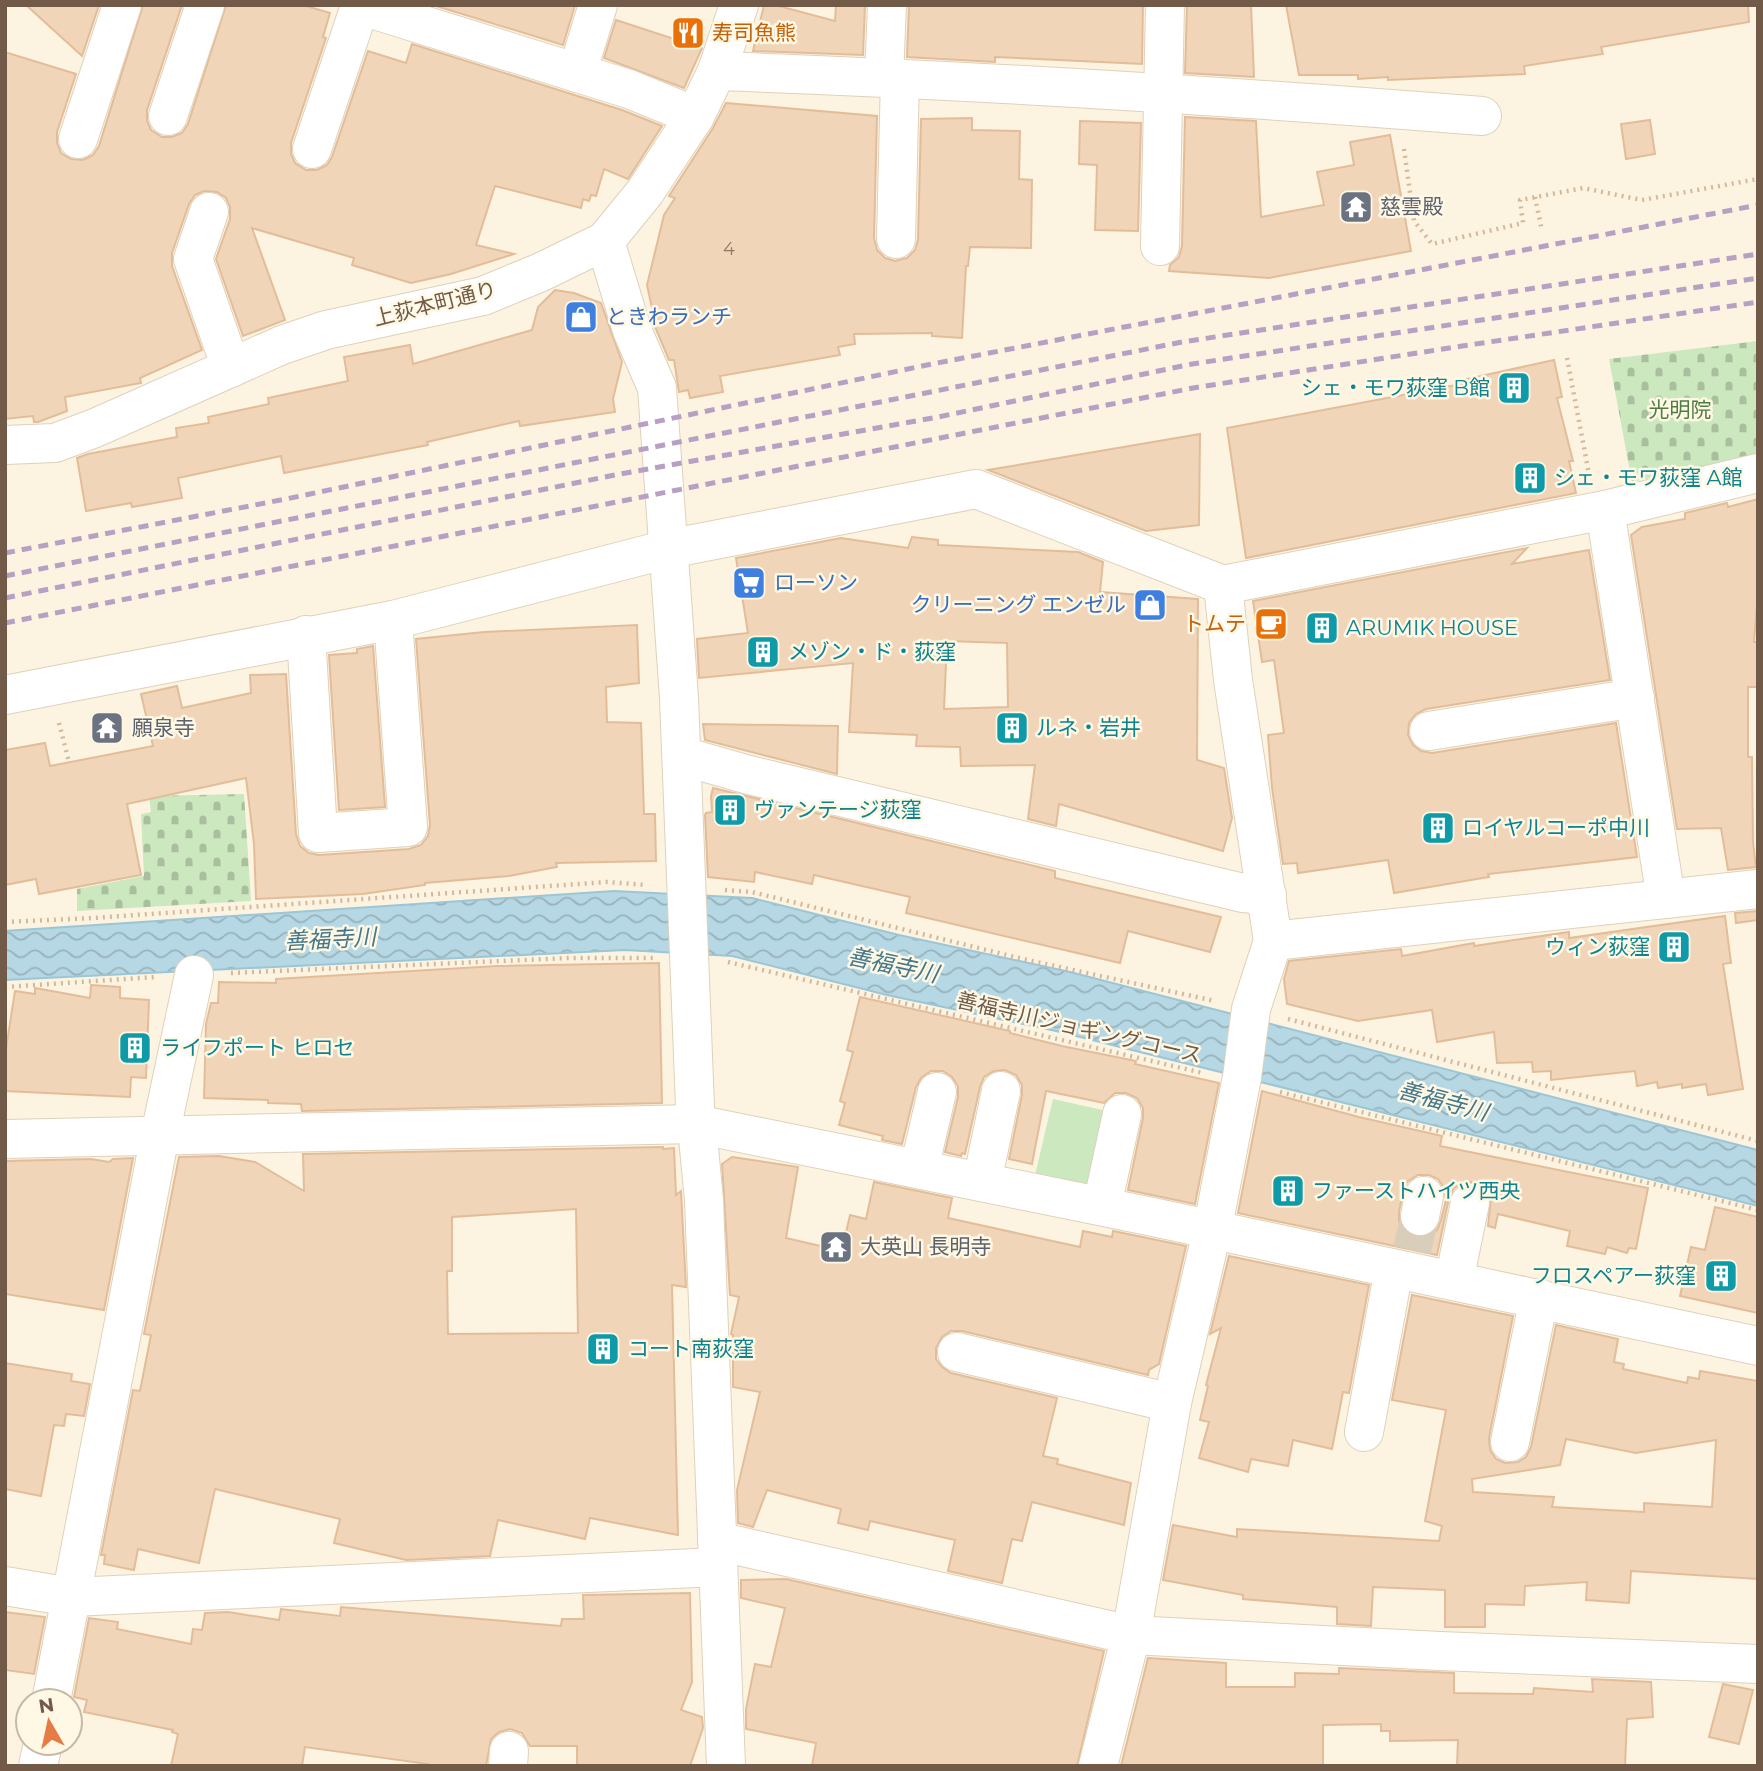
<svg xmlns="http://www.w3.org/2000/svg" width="1763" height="1771" viewBox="0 0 1763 1771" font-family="Montserrat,'Noto Sans JP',sans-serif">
<defs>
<pattern id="cemetery-stones" width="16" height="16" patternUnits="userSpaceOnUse" patternTransform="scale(1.75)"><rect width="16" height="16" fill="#cbe8bf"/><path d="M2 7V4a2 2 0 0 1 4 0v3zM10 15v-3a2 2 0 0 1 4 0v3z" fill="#a9bf9d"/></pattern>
<pattern id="water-waves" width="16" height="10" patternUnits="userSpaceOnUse" patternTransform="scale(1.75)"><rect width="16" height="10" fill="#b5d8e4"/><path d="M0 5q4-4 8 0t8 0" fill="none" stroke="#98b2bb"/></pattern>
</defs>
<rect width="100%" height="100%" fill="#fcf4e0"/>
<polygon fill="#cbe8bf" points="1053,1099 1116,1113 1101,1189 1035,1175"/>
<g fill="url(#cemetery-stones)">
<polygon points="1758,341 1758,454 1632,482 1609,359"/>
<polygon points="244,794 251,901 77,911 77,889 144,876 141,814 151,812 149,796"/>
</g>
<polygon fill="url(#water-waves)" stroke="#9cc6d6" stroke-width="2" points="614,891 752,898 899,935 1070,972 1758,1150 1758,1206 1056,1031 887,995 732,956 625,950 5,980 5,931"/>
<g fill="#f0d5b8" stroke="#e3bd99" stroke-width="2" fill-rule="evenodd">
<polygon points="26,5 99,5 82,56"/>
<polygon points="143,5 182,5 147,110 147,121 151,130 162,137 172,137 182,133 188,124 226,5 303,5 330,13 323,37 326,38 291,143 291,154 295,163 306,170 317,170 327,165 332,157 368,51 406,63 412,44 622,110 662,126 628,179 604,169 596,196 591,195 589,201 583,199 581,208 495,186 476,245 514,254 451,274 411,283 352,265 354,258 252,228 285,320 243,336 216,259 230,219 230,207 226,198 217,192 204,191 195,195 189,204 172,253 172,266 202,350 140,378 141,383 65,397 67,411 38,422 34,422 33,416 5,419 5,52 76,74 57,132 57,143 61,153 71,159 83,160 93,155 99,146"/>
<polygon points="433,5 575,5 563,45"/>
<polygon points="764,5 775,5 835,21 836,5 865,5 863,55 753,51"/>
<polygon points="909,5 1143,5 1142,64 995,57 995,62 907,57"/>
<polygon points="1187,5 1251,5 1254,77 1185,73"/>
<polygon points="1286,5 1748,5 1749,22 1601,47 1603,54 1524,66 1525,74 1388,80 1388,77 1358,79 1358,75 1299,75"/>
<polygon points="616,20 702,48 684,88 604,58"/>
<polygon points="726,103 877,116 874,238 877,250 885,258 895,261 907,258 915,250 918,240 921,119 972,118 972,130 1020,131 1019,179 1032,180 1031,248 970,247 968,266 966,266 962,338 932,336 932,333 854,334 855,344 838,347 840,355 720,376 723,392 690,398 688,390 679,392 674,360 669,360 653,322 655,322 647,285 664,215 675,198 669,196 713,128"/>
<polygon points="1185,117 1256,121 1261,217 1324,205 1317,172 1354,165 1350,142 1390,135 1411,251 1269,278 1169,271 1170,265 1179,257 1182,246"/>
<polygon points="1650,120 1655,154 1626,159 1621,124"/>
<polygon points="1080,121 1141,123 1138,231 1095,230 1097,165 1079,164"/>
<polygon points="555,290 574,293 601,303 622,362 613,399 615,412 520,426 519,421 427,442 428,445 284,473 281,456 178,478 182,498 132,507 131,503 86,511 77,458 88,454 177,437 176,428 209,423 208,417 269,404 268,398 348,381 344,357 410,345 413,364 532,330 538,307"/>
<polygon points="1554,360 1562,397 1557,398 1573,461 1569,461 1576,493 1246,558 1227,428 1467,383 1467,379"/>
<polygon points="1200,434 1199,525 1146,531 988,470"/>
<polygon points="1758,499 1758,592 1754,642 1757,642 1758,687 1748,687 1748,757 1752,757 1753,842 1756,867 1728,870 1721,828 1677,829 1631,535 1642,527 1685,519 1685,513 1727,503 1728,507"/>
<path d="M 912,537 L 938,540 L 938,545 L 1078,552 L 1103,562 L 1100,592 L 1198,599 L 1197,760 L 1224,768 L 1232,818 L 1223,851 L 1059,804 L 1056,826 L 1028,819 L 1035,765 L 961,766 L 960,747 L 916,746 L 917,735 L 849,732 L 853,663 L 699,678 L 697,639 L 748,633 L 736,558 L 841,538 L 908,548 ZM 947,641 L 1007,643 L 1008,707 L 944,709 Z"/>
<polygon points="1527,548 1512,564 1589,550 1610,680 1426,709 1416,714 1409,723 1408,735 1413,745 1421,751 1432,753 1616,723 1637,857 1488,874 1489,877 1394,893 1388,860 1298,873 1297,863 1283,864 1272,788 1268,735 1284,733 1274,660 1262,662 1253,601"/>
<polygon points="637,625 639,683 606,687 607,722 641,723 644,814 655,814 656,861 556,863 557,867 509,876 425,883 425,885 363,894 256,899 254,844 246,778 127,804 141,875 39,894 36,879 5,885 5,750 45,743 50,766 153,746 141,694 177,686 182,708 251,693 250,675 286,674 296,834 300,846 309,853 319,855 409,849 421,845 428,836 430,825 416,639 484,632"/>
<polygon points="373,646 385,807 339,810 329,655 357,653 357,649"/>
<polygon points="703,724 838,726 837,774 705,740"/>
<polygon points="713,788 1055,871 1055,878 1221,917 1210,952 1128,931 1120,963 906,913 910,897 814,875 812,884 755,872 754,882 708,877 705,815 706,813 712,812 711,796"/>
<polygon points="1758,911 1758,920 1736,923 1735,913"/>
<polygon points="1725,916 1731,963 1723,964 1743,1089 1708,1095 1706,1084 1682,1088 1682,1084 1658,1088 1657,1082 1637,1086 1635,1071 1551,1080 1551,1071 1533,1072 1532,1062 1497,1063 1494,1032 1437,1042 1432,1010 1358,1021 1287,1004 1284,979 1289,961 1401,949 1402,956 1474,943 1474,946 1569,932 1569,938"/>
<polygon points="659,963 662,1103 302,1111 301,1104 268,1103 268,1100 204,1098 206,1024 211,1003 218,1003 219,982 276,983 276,979 497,966"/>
<polygon points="91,985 120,987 120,998 149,1000 146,1078 131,1077 130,1097 5,1091 5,1055 15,991 35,994 35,988 90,998"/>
<polygon points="860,997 1010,1031 1010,1033 1062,1046 1136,1061 1135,1064 1219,1083 1195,1204 1128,1190 1143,1118 1143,1108 1137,1098 1126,1093 1115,1093 1104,1103 1046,1091 1032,1164 1009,1159 1022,1095 1022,1085 1016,1075 1005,1070 994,1071 984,1077 980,1087 965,1154 962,1153 961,1156 945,1152 958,1097 958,1086 952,1077 943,1071 931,1071 921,1078 916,1087 902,1144 882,1140 883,1136 839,1125 845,1103 840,1101 853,1052 847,1050"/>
<path d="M 1262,1091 L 1359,1117 L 1442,1136 L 1440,1146 L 1648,1188 L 1636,1249 L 1629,1248 L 1627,1253 L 1607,1247 L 1605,1254 L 1567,1246 L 1570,1231 L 1498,1214 L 1495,1228 L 1488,1226 L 1491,1197 L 1484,1186 L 1474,1182 L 1464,1182 L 1454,1188 L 1449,1198 L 1437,1255 L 1238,1213 ZM 1418,1175 L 1429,1175 L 1438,1179 L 1444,1188 L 1446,1200 L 1441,1220 L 1437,1230 L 1428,1236 L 1416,1237 L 1405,1232 L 1399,1222 L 1399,1212 L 1403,1192 L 1407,1182 Z"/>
<path d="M 663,1147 L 663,1149 L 674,1148 L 676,1195 L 681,1191 L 686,1287 L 672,1285 L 678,1535 L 590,1518 L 585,1539 L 498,1520 L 490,1556 L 406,1560 L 334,1543 L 340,1519 L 215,1489 L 199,1563 L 138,1549 L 134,1570 L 104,1564 L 105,1555 L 101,1555 L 133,1390 L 140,1391 L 151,1335 L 144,1334 L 179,1157 L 219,1156 L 255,1162 L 304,1191 L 303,1154 ZM 576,1209 L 578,1333 L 448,1334 L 447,1271 L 452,1271 L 452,1217 Z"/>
<polygon points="732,1157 798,1167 786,1238 842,1251 850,1215 866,1219 874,1182 952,1198 948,1218 1080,1247 1083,1231 1112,1237 1113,1231 1186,1246 1159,1364 1149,1370 1148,1375 962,1331 951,1331 942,1337 936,1348 936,1359 942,1367 951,1373 1057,1398 1043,1456 1058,1459 1057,1464 1131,1483 1124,1525 1032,1502 1022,1541 1012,1539 1002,1583 948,1571 955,1540 870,1521 868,1530 838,1523 841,1509 767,1490 753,1527 738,1523 737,1490 760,1392 733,1387 733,1335 731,1334 739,1297 730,1295 722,1164"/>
<polygon points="133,1158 104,1310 5,1294 5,1161 91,1159 109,1162 113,1159"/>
<polygon points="1715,1207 1758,1217 1758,1313 1680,1296 1691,1247 1705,1250"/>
<polygon points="1229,1256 1369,1285 1349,1393 1343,1392 1332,1449 1293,1440 1288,1466 1251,1459 1248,1472 1199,1458 1209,1422 1200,1420 1208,1386 1206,1385 1221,1328 1210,1334"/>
<path d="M 1412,1295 L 1513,1316 L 1489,1438 L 1490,1450 L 1496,1459 L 1505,1463 L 1518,1462 L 1526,1457 L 1531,1447 L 1556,1325 L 1618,1339 L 1614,1362 L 1624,1364 L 1623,1369 L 1687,1383 L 1688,1377 L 1699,1379 L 1700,1371 L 1758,1381 L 1758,1579 L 1631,1571 L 1629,1603 L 1586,1600 L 1587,1582 L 1525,1586 L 1524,1605 L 1485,1604 L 1485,1627 L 1445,1627 L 1445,1590 L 1373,1587 L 1371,1626 L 1337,1624 L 1337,1607 L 1243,1599 L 1243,1595 L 1163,1580 L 1173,1525 L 1237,1537 L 1237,1529 L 1439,1541 L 1442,1526 L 1425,1521 L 1446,1410 L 1392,1400 ZM 1566,1439 L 1636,1453 L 1716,1440 L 1712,1507 L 1644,1503 L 1644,1512 L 1552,1507 L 1554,1497 L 1473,1492 L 1472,1479 L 1560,1465 Z"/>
<polygon points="5,1363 72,1374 71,1381 90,1384 84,1416 66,1414 64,1426 54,1425 41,1496 5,1489"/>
<polygon points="786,1579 1104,1651 1077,1766 812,1766 816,1743 746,1729 746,1709 755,1664 771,1667 785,1608 741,1598 741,1580"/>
<polygon points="690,1593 692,1682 681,1710 702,1717 703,1728 690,1766 577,1766 577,1746 530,1746 522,1733 510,1729 499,1732 491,1739 486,1766 427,1766 428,1764 305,1747 302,1766 171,1766 178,1734 172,1732 173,1730 84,1712 87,1700 74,1697 89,1618 118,1622 117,1629 191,1644 193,1629 202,1630 205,1613 228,1612 279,1620 281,1609 340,1616 341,1607 561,1626 562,1619 584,1619 583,1595"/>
<polygon points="5,1612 45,1617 34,1674 5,1670"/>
<polygon points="1148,1658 1226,1663 1226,1687 1295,1687 1295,1673 1339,1674 1339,1668 1454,1673 1454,1693 1533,1694 1534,1688 1593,1692 1592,1679 1651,1682 1653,1717 1627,1719 1625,1766 1457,1766 1458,1740 1390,1741 1390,1731 1381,1731 1381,1724 1323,1725 1323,1766 1121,1766"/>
<polygon points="1723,1684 1753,1690 1739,1744 1709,1737"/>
</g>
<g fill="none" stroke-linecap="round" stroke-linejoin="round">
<polyline stroke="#d9ceba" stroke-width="38" stroke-dasharray="38 19" stroke-linecap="butt" points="1412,1250 1420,1216"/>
<defs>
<g id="minor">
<polyline points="359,5 629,89 695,116"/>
<path d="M 717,71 C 972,80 1227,96 1482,116"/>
<polyline points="577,73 598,5"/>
<polyline points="884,77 887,5"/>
<polyline points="168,116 205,5"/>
<polyline points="78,139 122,5"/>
<polyline points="312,149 360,6"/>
<polyline points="209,212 193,259 231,368"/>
<polyline points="896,239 900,78"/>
<polyline points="605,241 632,330 657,388 679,698 695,1107 704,1200 726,1766"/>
<polyline points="1160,246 1165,5"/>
<polyline points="5,445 55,443 95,428 282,345 326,330 483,296 539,273 605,241 645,192 695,116 717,71 739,5"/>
<polyline points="1605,510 1666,899"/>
<polyline points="306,635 318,833 408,827 393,620"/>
<polyline points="5,695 393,620 668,549 976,489 1223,585 1605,510 1758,473"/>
<polyline points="1429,731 1635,698"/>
<polyline points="682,756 749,775 1243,893 1267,895"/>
<polyline points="1273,941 1758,889"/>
<polyline points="5,1139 696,1124 1148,1216 1758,1346"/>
<polyline points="919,1169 937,1092"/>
<polyline points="982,1182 1001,1091"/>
<polyline points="1102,1206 1122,1114"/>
<polyline points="1420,1216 1424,1196"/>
<polyline points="1454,1281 1470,1203"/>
<polyline points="957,1352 1172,1403"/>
<polyline points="1364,1432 1394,1269"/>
<polyline points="1510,1442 1539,1298"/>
<polyline points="717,1541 1131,1635 1440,1651 1758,1664"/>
<polyline points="5,1586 71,1597 718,1567"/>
<polyline points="51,1701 160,1135 194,975"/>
<polyline points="38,1766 43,1743"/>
<polyline points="508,1766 509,1751"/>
<polyline points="1098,1766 1131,1635 1172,1403 1212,1231 1242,1077 1251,1009 1273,941 1233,680 1223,585"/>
</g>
</defs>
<use href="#minor" stroke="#dfd1bc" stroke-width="40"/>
<g stroke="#d5b89c" stroke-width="4.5" stroke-dasharray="2 5" stroke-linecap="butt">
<polyline points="1404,149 1414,221 1432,244 1523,223 1520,200 1583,188 1642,200 1758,179"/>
<polyline points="1535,197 1542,231"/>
<polyline points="1567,358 1589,474"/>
<polyline points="59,723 69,762"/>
<polyline points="725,890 752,892 1023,959 1215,1001"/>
<polyline points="5,922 93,918 607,882 647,885"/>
<polyline points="728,962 1203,1073"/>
<polyline points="231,973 569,958 653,958"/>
<polyline points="5,987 156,977"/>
<polyline points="1288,1019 1758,1141"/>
<polyline points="1280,1092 1758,1210"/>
</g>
<use href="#minor" stroke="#fff" stroke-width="38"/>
<g stroke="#b7a0c4" stroke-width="5" stroke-dasharray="10 7" stroke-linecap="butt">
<polyline points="5,553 286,499 927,365 1758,205"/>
<polyline points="5,576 1182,342 1758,254"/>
<polyline points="5,598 615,475 938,417 1192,364 1758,278"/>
<polyline points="5,623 1193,388 1462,346 1758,302"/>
</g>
</g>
<defs>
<symbol id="restaurant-square" viewBox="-11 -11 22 22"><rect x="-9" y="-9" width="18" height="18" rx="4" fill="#e8710a" stroke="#fff8e5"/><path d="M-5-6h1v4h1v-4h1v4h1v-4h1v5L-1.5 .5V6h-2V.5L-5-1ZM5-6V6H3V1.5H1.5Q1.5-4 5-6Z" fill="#fff"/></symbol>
<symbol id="temple-square" viewBox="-11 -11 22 22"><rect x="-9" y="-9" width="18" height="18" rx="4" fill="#6b7280" stroke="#fff8e5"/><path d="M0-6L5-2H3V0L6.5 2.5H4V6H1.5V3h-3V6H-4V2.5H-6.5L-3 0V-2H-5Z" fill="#fff"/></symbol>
<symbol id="shop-square" viewBox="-11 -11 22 22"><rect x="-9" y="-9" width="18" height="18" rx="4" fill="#3f7fe0" stroke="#fff8e5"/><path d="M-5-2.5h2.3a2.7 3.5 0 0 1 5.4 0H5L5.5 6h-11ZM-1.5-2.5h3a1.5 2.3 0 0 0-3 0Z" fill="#fff"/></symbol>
<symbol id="building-square" viewBox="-11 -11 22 22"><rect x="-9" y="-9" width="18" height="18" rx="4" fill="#0f9aa8" stroke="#fff8e5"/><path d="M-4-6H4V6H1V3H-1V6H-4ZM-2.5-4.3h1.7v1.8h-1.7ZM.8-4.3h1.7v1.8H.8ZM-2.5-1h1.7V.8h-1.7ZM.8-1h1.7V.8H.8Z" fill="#fff"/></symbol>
<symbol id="supermarket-square" viewBox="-11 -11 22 22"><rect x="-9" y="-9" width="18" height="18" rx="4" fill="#3f7fe0" stroke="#fff8e5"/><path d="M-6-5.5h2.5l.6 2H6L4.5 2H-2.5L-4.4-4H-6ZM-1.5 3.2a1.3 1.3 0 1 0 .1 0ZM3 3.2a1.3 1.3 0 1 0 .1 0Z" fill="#fff"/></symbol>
<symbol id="cafe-square" viewBox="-11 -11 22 22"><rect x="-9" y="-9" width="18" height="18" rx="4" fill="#e8710a" stroke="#fff8e5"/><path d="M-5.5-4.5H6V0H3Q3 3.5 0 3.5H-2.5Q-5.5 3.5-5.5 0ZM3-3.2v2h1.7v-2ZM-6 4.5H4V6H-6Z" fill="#fff"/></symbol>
</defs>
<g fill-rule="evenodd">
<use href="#restaurant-square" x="669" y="14" width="38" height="38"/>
<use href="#temple-square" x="1337" y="188" width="38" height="38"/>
<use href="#shop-square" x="562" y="298" width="38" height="38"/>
<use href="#building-square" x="1495" y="369" width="38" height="38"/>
<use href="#building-square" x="1511" y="459" width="38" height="38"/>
<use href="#supermarket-square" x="730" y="564" width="38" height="38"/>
<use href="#shop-square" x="1131" y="586" width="38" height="38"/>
<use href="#cafe-square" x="1252" y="605" width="38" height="38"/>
<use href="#building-square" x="1303" y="609" width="38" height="38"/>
<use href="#building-square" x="744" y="633" width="38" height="38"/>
<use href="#temple-square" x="88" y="709" width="38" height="38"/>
<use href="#building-square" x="993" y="709" width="38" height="38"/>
<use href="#building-square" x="711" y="791" width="38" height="38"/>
<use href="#building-square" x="1419" y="809" width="38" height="38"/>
<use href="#building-square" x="1655" y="928" width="38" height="38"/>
<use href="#building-square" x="116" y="1029" width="38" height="38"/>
<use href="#building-square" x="1269" y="1172" width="38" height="38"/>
<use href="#temple-square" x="817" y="1228" width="38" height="38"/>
<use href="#building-square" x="1702" y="1257" width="38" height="38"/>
<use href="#building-square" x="584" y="1330" width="38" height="38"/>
</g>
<g text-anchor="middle" stroke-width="5" stroke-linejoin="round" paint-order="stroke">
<g font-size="18" fill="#917a64">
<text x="729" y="255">4</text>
</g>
<g font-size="21" fill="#c56008" stroke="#fff8e5" text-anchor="start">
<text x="712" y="40">寿司魚熊</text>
<text x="1246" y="631" text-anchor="end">トムテ</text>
</g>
<g font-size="21" fill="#5b616d" stroke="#fff8e5" text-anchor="start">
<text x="1380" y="214">慈雲殿</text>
<text x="132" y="735">願泉寺</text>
<text x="860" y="1254">大英山 長明寺</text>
</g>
<g font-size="21" fill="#715b48" stroke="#fff8e5">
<text transform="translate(435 304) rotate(-14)" y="7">上荻本町通り</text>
<text transform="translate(1079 1028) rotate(13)" y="7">善福寺川ジョギングコース</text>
</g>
<g font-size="21" fill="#366cbe" stroke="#fff8e5" text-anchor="start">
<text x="606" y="324">ときわランチ</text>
<text x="774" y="590">ローソン</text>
<text x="1126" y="612" text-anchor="end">クリーニング エンゼル</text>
</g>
<g font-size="21" fill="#0d838f" stroke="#fff8e5" text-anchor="start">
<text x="1490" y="395" text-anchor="end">シェ・モワ荻窪 B館</text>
<text x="1554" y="485">シェ・モワ荻窪 A館</text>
<text x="1346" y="635">ARUMIK HOUSE</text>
<text x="788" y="659">メゾン・ド・荻窪</text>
<text x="1036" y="735">ルネ・岩井</text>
<text x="754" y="817">ヴァンテージ荻窪</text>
<text x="1462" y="835">ロイヤルコーポ中川</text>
<text x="1650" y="954" text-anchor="end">ウィン荻窪</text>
<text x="160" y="1055">ライフポート ヒロセ</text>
<text x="1312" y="1198">ファーストハイツ西央</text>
<text x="1696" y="1283" text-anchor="end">フロスペアー荻窪</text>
<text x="628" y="1356">コート南荻窪</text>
</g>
<g font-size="21" fill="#4e7d43" stroke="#fff8e5">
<text x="1680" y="417">光明院</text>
</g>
<g font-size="23" font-style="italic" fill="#45788b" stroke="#fff8e5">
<text transform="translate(330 939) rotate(-3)" y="8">善福寺川</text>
<text transform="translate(893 965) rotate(12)" y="8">善福寺川</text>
<text transform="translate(1443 1101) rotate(15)" y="8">善福寺川</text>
</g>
</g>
<rect width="1763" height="1771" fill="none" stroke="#715b48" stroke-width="14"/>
<g transform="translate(49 1722) rotate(351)"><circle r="33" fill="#fff8e5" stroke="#c6b9a6" stroke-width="2"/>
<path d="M0-5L12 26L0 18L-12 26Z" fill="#e57c46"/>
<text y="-10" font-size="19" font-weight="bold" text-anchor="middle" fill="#715b48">N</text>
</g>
</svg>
